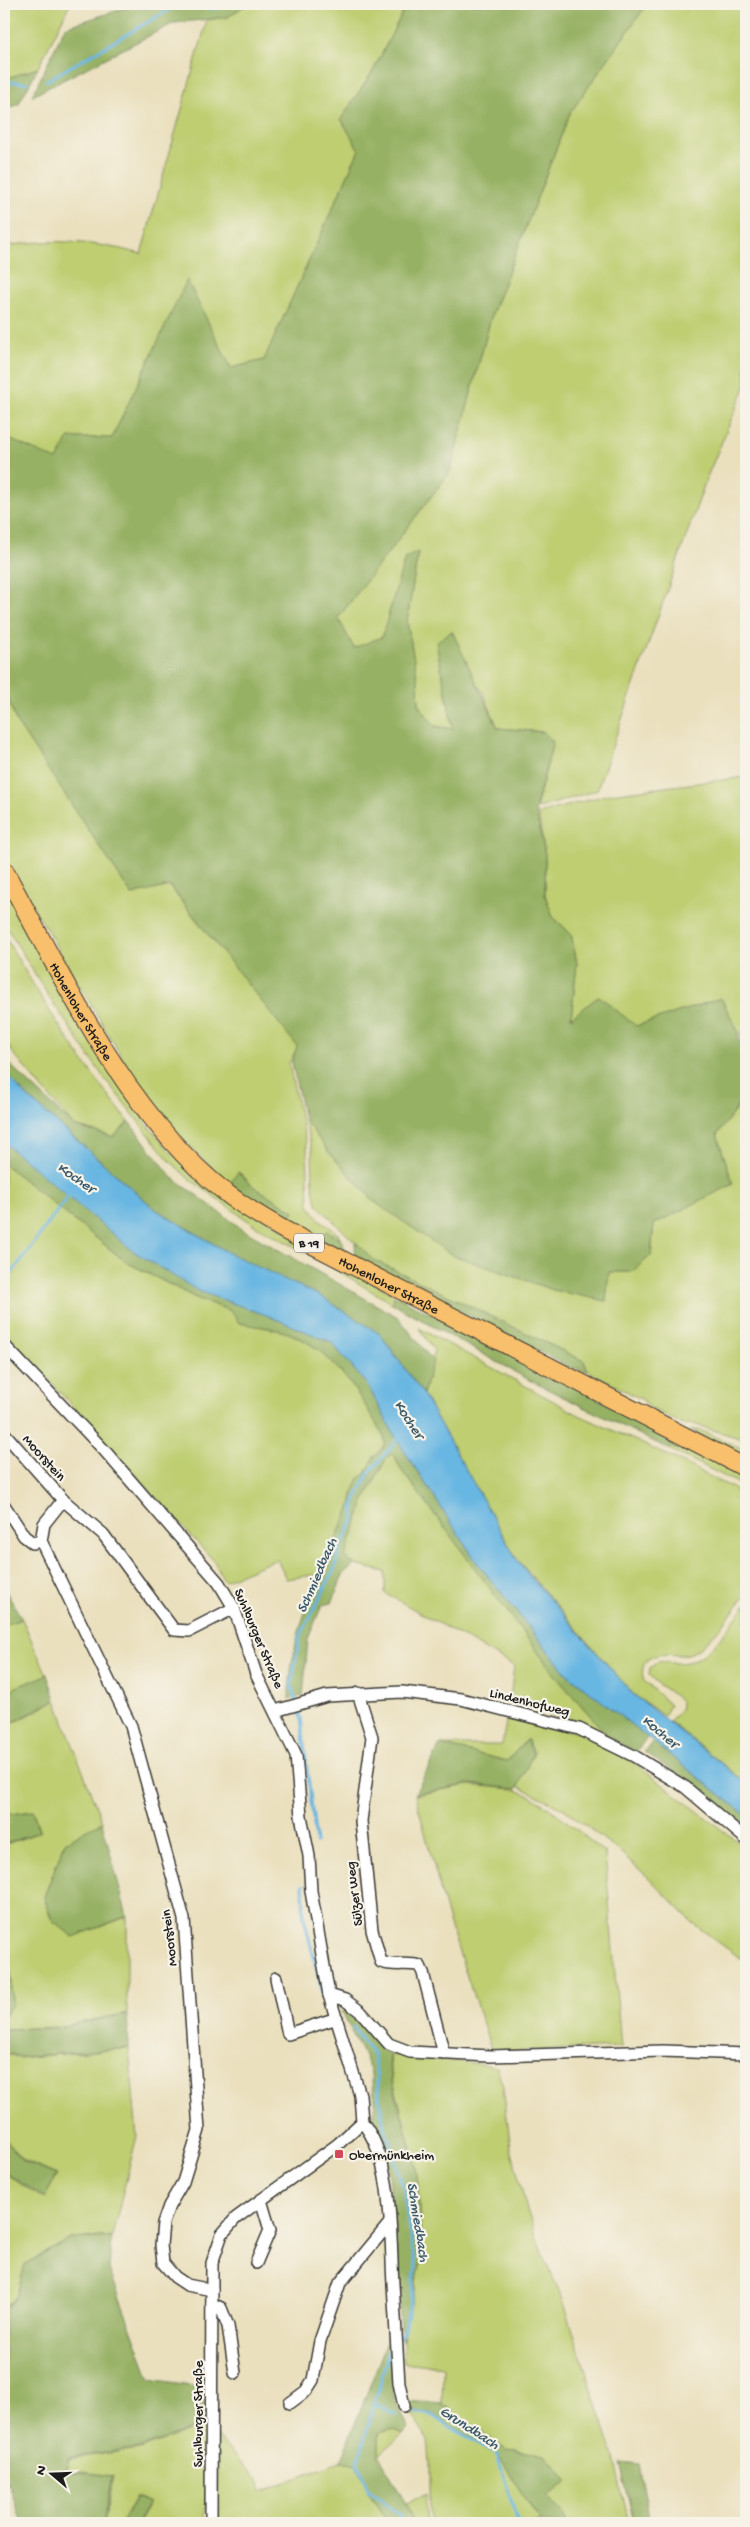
<svg xmlns="http://www.w3.org/2000/svg" width="750" height="2527" viewBox="0 0 750 2527" font-family="'Gochi Hand',sans-serif">
<rect width="100%" height="100%" fill="#f7f3e8"/>
<filter id="ink" filterUnits="userSpaceOnUse"><feTurbulence type="fractalNoise" baseFrequency=".02" numOctaves="2"/><feDisplacementMap in="SourceGraphic" scale="10" xChannelSelector="R" yChannelSelector="G"/><feConvolveMatrix kernelMatrix="1 2 1 2 8 2 1 2 1" color-interpolation-filters="sRGB"/></filter>
<filter id="wash" filterUnits="userSpaceOnUse"><feTurbulence type="fractalNoise" baseFrequency=".0096" numOctaves="4" result="noise"/><feDisplacementMap in="SourceGraphic" scale="20" xChannelSelector="R" yChannelSelector="G"/><feGaussianBlur stdDeviation="1.12" result="paint"/><feColorMatrix in="noise" values="0 0 0 0 0 0 0 0 0 0 0 0 0 0 0 0 0 1.4 0 .05"/><feComposite in="paint" operator="in"/></filter>
<g filter="url(#wash)">
<rect width="100%" height="100%" fill="#eae0be"/>
<g fill="#bece71" stroke="#6d7546">
<polygon points="4,4 70,4 38,68 4,79"/>
<path d="M 247,4 L 407,4 L 373,71 L 341,119 L 359,150 L 264,360 L 231,368 L 187,281 L 112,438 L 69,438 L 57,461 L 4,437 L 4,247 C 48,237 98,242 141,254 L 207,20 L 228,17 Z"/>
<polygon points="647,4 746,4 746,385 707,477 597,790 536,809 553,742 544,732 498,728 482,690 436,642 453,729 435,726 419,706 418,682 407,621 418,553 405,558 382,637 354,649 338,618 450,472 492,314 570,113"/>
<polygon points="4,689 17,723 132,895 169,886 298,1046 289,1064 307,1147 309,1205 317,1217 338,1234 339,1239 316,1238 288,1223 294,1211 254,1187 239,1172 230,1183 198,1155 171,1127 139,1086 4,857"/>
<polygon points="746,777 746,1046 721,998 636,1026 571,1019 577,963 571,934 553,917 545,895 545,854 538,814 609,794"/>
<polygon points="4,887 146,1123 168,1149 200,1180 394,1295 393,1304 320,1260 254,1225 188,1178 168,1159 102,1075 49,997 4,923"/>
<path d="M 7,940 C 43,1003 83,1065 129,1122 L 113,1137 L 74,1126 L 15,1056 L 4,1039 L 4,942 Z"/>
<polygon points="746,1072 746,1440 693,1424 683,1425 647,1406 643,1400 588,1371 584,1361 372,1259 318,1206 313,1189 312,1149 304,1119 331,1155 376,1203 606,1301 608,1272 632,1272 651,1255 654,1224 733,1184 717,1135 744,1098 741,1079"/>
<path d="M 4,1164 L 126,1262 L 196,1298 L 231,1311 L 239,1323 C 255,1326 273,1328 289,1333 C 334,1350 361,1397 384,1437 L 385,1443 L 354,1490 L 351,1506 L 320,1574 L 286,1579 L 277,1559 L 224,1581 L 214,1561 L 4,1331 Z"/>
<path d="M 419,1328 L 579,1415 L 678,1460 L 746,1495 L 746,1594 C 735,1609 706,1650 688,1654 C 675,1657 662,1651 650,1658 C 642,1662 641,1674 644,1681 L 670,1705 L 664,1716 L 633,1694 L 516,1558 L 423,1394 L 434,1350 Z"/>
<polygon points="691,1430 700,1430 746,1450 746,1458"/>
<polygon points="676,1439 746,1475 746,1487 669,1449"/>
<polygon points="393,1454 402,1471 558,1679 609,1737 510,1699 514,1666 385,1593 385,1572 355,1565 345,1557 366,1497 387,1456"/>
<path d="M 746,1604 L 746,1783 L 669,1721 L 680,1711 L 681,1702 C 672,1691 656,1686 649,1674 L 650,1668 L 658,1661 C 670,1663 685,1665 696,1659 C 715,1649 734,1621 746,1604 Z"/>
<polygon points="22,1619 47,1675 4,1692 4,1625"/>
<polygon points="56,1700 102,1822 65,1842 44,1897 51,1919 73,1937 127,1917 127,2013 56,2027 4,2029 4,2017 12,2004 10,1951 4,1949 4,1845 40,1832 33,1811 4,1815 4,1725 20,1720"/>
<polygon points="507,1716 579,1733 633,1762 746,1848 746,1952 740,1958 695,1925 649,1878 619,1851 564,1809 518,1786 534,1752 527,1739 507,1761 440,1745 502,1745"/>
<path d="M 469,1785 C 484,1787 501,1787 516,1790 C 541,1797 584,1836 605,1853 L 621,2047 L 492,2052 L 448,1919 L 415,1795 Z"/>
<polygon points="129,2048 137,2136 112,2236 71,2239 26,2263 16,2297 4,2309 4,2173 44,2199 57,2175 22,2160 4,2137 4,2053 20,2058"/>
<path d="M 391,2054 C 426,2061 461,2059 497,2067 L 503,2087 L 511,2148 L 527,2210 L 542,2253 L 563,2300 L 614,2457 L 629,2523 L 567,2523 L 560,2509 L 546,2496 L 568,2482 L 547,2455 L 506,2450 L 442,2404 L 443,2367 L 404,2362 L 403,2340 L 422,2256 L 417,2171 L 390,2068 Z"/>
<polygon points="430,2413 499,2456 541,2523 430,2523 430,2463 428,2440 412,2414"/>
<polygon points="204,2425 207,2429 205,2523 138,2523 150,2503 136,2496 121,2523 104,2523 113,2476 66,2470 69,2459 140,2449"/>
<polygon points="394,2429 403,2434 379,2455 379,2433"/>
<polygon points="215,2435 258,2480 261,2491 340,2462 357,2464 368,2492 388,2523 217,2523"/>
<polygon points="427,2493 426,2523 414,2523 406,2504"/>
</g>
<g fill="#96b163" stroke="#596640">
<polygon points="138,4 247,4 228,17 174,23 32,96 65,27"/>
<path d="M 407,4 L 647,4 L 570,113 L 492,314 L 450,472 L 338,618 L 354,648 L 382,637 L 405,558 L 418,552 L 407,621 L 418,682 L 419,706 L 435,726 L 453,729 L 436,642 L 452,631 L 498,728 L 544,732 L 553,742 L 535,809 L 545,854 L 545,895 L 553,917 L 571,934 L 577,963 L 571,1018 L 599,996 L 636,1026 L 721,998 C 733,1020 750,1054 741,1079 L 744,1098 L 717,1135 L 733,1184 L 654,1224 L 651,1255 L 632,1272 L 609,1272 L 606,1301 L 553,1290 L 452,1255 L 376,1203 L 331,1155 L 304,1119 L 292,1062 L 297,1046 L 170,886 L 132,895 L 17,723 L 4,689 L 4,437 L 57,460 L 69,438 L 112,438 L 187,280 L 231,368 L 264,360 L 359,150 L 341,119 L 373,71 Z"/>
<polygon points="38,68 18,105 4,109 4,79"/>
<polygon points="4,1059 74,1126 113,1137 129,1122 172,1177 245,1231 398,1317 433,1361 423,1394 380,1334 229,1253 155,1209 22,1092 4,1070"/>
<path d="M 4,1143 L 68,1194 L 266,1315 L 331,1342 L 368,1386 L 397,1440 L 478,1564 L 567,1674 L 648,1737 L 635,1752 L 609,1737 L 558,1679 L 402,1471 L 393,1454 L 387,1457 L 366,1497 L 345,1557 L 355,1565 L 343,1575 L 332,1603 L 322,1605 L 308,1639 L 303,1696 L 289,1699 C 289,1631 323,1567 351,1506 L 354,1490 L 359,1478 L 366,1474 L 374,1457 L 382,1450 L 385,1443 L 384,1437 C 361,1397 334,1350 288,1333 C 273,1328 255,1326 239,1323 L 231,1311 L 196,1298 L 126,1262 L 4,1164 Z"/>
<polygon points="238,1172 254,1187 294,1211 288,1223 251,1200 230,1183"/>
<polygon points="327,1231 339,1239 338,1234 347,1252 316,1238"/>
<polygon points="356,1242 372,1259 584,1361 588,1371 571,1368 354,1257"/>
<polygon points="394,1295 676,1439 669,1449 531,1381 393,1304"/>
<polygon points="4,1588 22,1619 4,1625"/>
<polygon points="47,1675 56,1699 20,1719 4,1724 4,1692"/>
<polygon points="527,1740 533,1753 517,1789 470,1784 415,1794 440,1745 507,1761"/>
<polygon points="654,1742 746,1815 746,1830 685,1779 644,1752"/>
<polygon points="33,1811 39,1832 4,1844 4,1815"/>
<polygon points="102,1822 127,1916 73,1937 52,1920 44,1897 65,1842"/>
<polygon points="4,1950 10,1951 12,2004 4,2017"/>
<polygon points="342,2011 350,2014 390,2055 389,2069 417,2171 422,2257 402,2341 387,2149 373,2119 375,2101 370,2069"/>
<polygon points="127,2014 129,2048 21,2057 4,2052 4,2029 55,2028"/>
<polygon points="4,2139 22,2161 56,2175 45,2198 4,2172"/>
<polygon points="112,2237 109,2269 150,2379 204,2387 204,2424 140,2448 68,2458 66,2471 112,2476 103,2523 22,2523 8,2482 4,2492 4,2310 16,2298 25,2264 71,2239"/>
<polygon points="388,2339 392,2353 393,2394 408,2428 403,2434 394,2429 379,2433 379,2455 406,2504 414,2523 388,2523 368,2492 357,2465 340,2462"/>
<polygon points="407,2401 442,2404 506,2450 546,2454 568,2482 546,2496 560,2509 567,2523 541,2523 499,2456 430,2413 414,2412"/>
<polygon points="620,2463 639,2465 650,2523 634,2523"/>
<polygon points="136,2497 149,2503 137,2523 122,2523"/>
</g>
<polygon fill="#67b6e2" stroke="#42697f" points="4,1070 22,1092 155,1209 229,1253 322,1297 380,1334 423,1394 516,1558 529,1575 633,1694 746,1783 746,1815 567,1674 478,1564 397,1440 368,1386 331,1342 266,1315 198,1291 133,1251 4,1143"/>
<g fill="none" stroke-linecap="round" stroke-linejoin="round">
<g stroke="#67b6e2" stroke-width="3">
<polyline points="4,81 27,83"/>
<polyline points="46,81 179,4 215,9 225,4"/>
<polyline points="4,1284 71,1192"/>
<polyline points="316,1842 301,1718 291,1685 300,1637 335,1568 339,1549 355,1519 353,1505 369,1473 399,1438"/>
<polyline points="303,1885 304,1918 325,2003"/>
<polyline points="353,2027 374,2056 382,2117 403,2188 416,2269 405,2330 399,2338"/>
<polyline points="393,2347 389,2351 358,2463 368,2490 399,2514 402,2523"/>
<polyline points="375,2403 396,2415"/>
<polyline points="416,2413 429,2414 497,2455 517,2520 526,2523"/>
</g>
</g>
</g>
<g filter="url(#ink)">
<g fill="none" stroke-linecap="round" stroke-linejoin="round">
<defs>
<g id="street">
<polyline points="4,1345 104,1450 219,1583 234,1608 256,1674 296,1755 301,1816 309,1856 311,1891 329,1995 360,2095 362,2122 337,2145 236,2218 222,2234 212,2263 211,2523"/>
<polyline points="4,1433 63,1500"/>
<polyline points="4,1505 24,1536 33,1543 41,1541"/>
<path d="M 358,1693 L 372,1737 L 361,1821 L 372,1930 L 381,1962 C 394,1967 407,1962 420,1966 L 423,1973 L 444,2054"/>
<polyline points="275,1711 327,1696 402,1692 461,1699 579,1729 634,1756 685,1787 746,1839"/>
<polyline points="276,1978 288,2034 337,2018"/>
<polyline points="329,1995 345,2000 361,2012 389,2044 410,2052 490,2056 663,2051 746,2054"/>
<path d="M 362,2122 C 394,2160 390,2236 393,2284 C 395,2317 397,2350 399,2383 L 404,2406"/>
<polyline points="256,2263 270,2230 261,2200"/>
<polyline points="212,2290 187,2285 175,2277 163,2263 161,2245 163,2223 169,2206 183,2182 199,2130 184,1919 131,1726 41,1541 44,1524 63,1500 103,1534 174,1630 189,1631 234,1608"/>
<polyline points="212,2304 221,2308 228,2326 235,2373"/>
<polyline points="290,2403 306,2391 313,2380 320,2341 340,2283 389,2224"/>
</g>
<g id="primary">
<path id="s1" d="M 4,870 C 63,978 127,1115 225,1192 C 244,1207 265,1219 286,1231 L 746,1468"/>
</g>
</defs>
<use href="#street" stroke="#3b3934" stroke-width="14"/>
<use href="#primary" stroke="#3b3934" stroke-width="20"/>
<use href="#street" stroke="#fff" stroke-width="11"/>
<use href="#primary" stroke="#f8bf6c" stroke-width="18"/>
</g>
</g>
<rect fill="#d1495b" stroke="#f7f3e8" stroke-width="2" x="334" y="2149" width="10" height="10" rx="2.5"/>
<g text-anchor="middle" stroke-width="4.5" stroke-linejoin="round" paint-order="stroke">
<rect fill="#f7f3e8" stroke="#5e5c59" stroke-width="1" x="294" y="1233.5" width="30" height="19" rx="4"/>
<g font-size="12" font-weight="bold" fill="#1c1c1c">
<text x="309" y="1247">B 19</text>
</g>
<g font-size="14" fill="#1c1c1c" stroke="#f7f3e8">
<text dy="5" stroke="none"><textPath href="#s1" startOffset="161">Hohenloher Straße</textPath></text>
<text dy="5" stroke="none"><textPath href="#s1" startOffset="582">Hohenloher Straße</textPath></text>
<text transform="translate(45 1457) rotate(48)" y="5">Moorstein</text>
<text transform="translate(260 1638) rotate(67)" y="5">Suhlburger Straße</text>
<text transform="translate(530 1701) rotate(14)" y="5">Lindenhofweg</text>
<text transform="translate(353 1894) rotate(-97)" y="5">Sülzer Weg</text>
<text transform="translate(168 1938) rotate(-97)" y="5">Moorstein</text>
<text transform="translate(197 2414) rotate(-90)" y="5">Suhlburger Straße</text>
</g>
<g font-size="14" fill="#1c1c1c" stroke="#f7f3e8" text-anchor="start">
<text x="349" y="2159">Obermünkheim</text>
</g>
<g font-size="15" font-style="italic" fill="#3a5a6b" stroke="#f7f3e8">
<text transform="translate(77 1177) rotate(35)" y="5">Kocher</text>
<text transform="translate(410 1419) rotate(57)" y="5">Kocher</text>
<text transform="translate(316 1575) rotate(-66)" y="5">Schmiedbach</text>
<text transform="translate(661 1731) rotate(40)" y="5">Kocher</text>
<text transform="translate(419 2222) rotate(81)" y="5">Schmiedbach</text>
<text transform="translate(470 2427) rotate(33)" y="5">Grundbach</text>
</g>
</g>
<rect width="750" height="2527" fill="none" stroke="#f7f3e8" stroke-width="20"/>
<g transform="translate(52 2474) rotate(289)" stroke="#f7f3e8" stroke-width="4" paint-order="stroke">
<path d="M0-4L9 19L0 12L-9 19Z" fill="#1c1c1c"/>
<text y="-8" font-size="14" font-weight="bold" text-anchor="middle" fill="#1c1c1c">N</text>
</g>
</svg>
